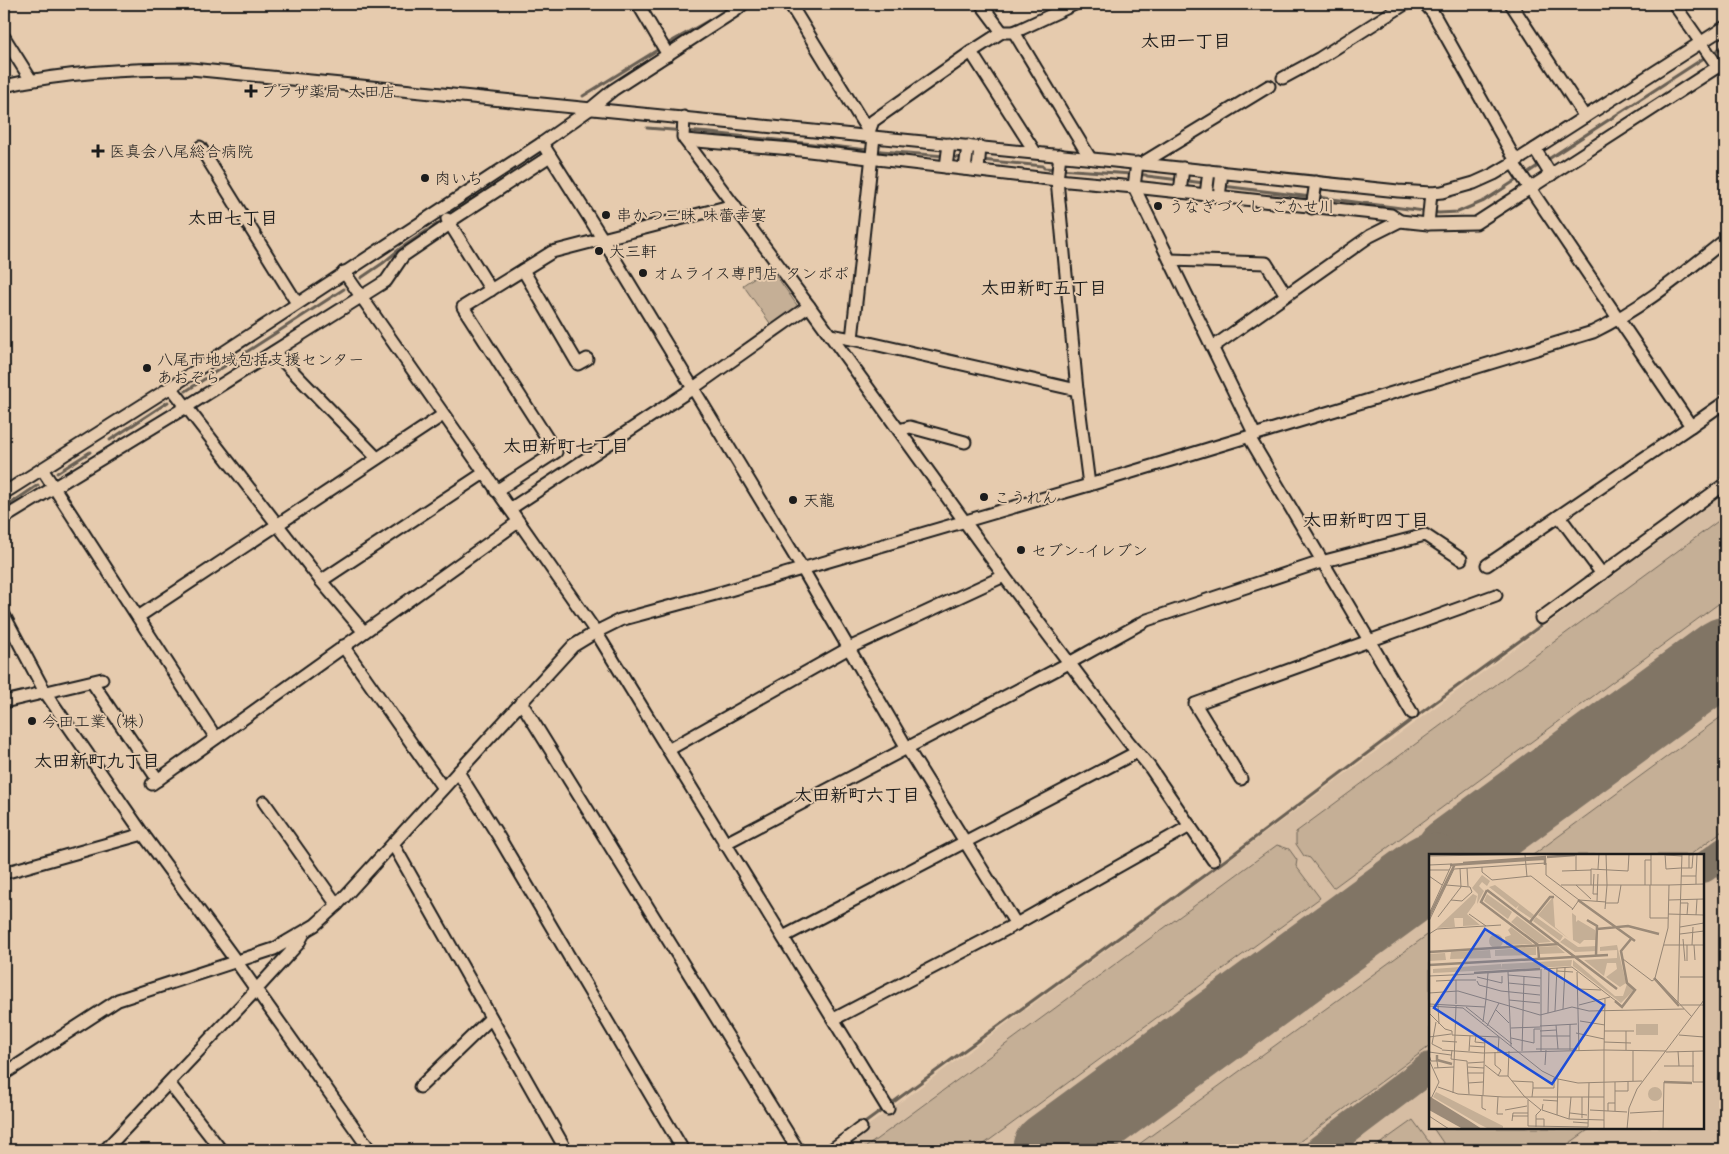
<svg xmlns="http://www.w3.org/2000/svg" width="1729" height="1154" viewBox="0 0 1729 1154" font-family="'Architects Daughter','Klee One',sans-serif">
<rect width="100%" height="100%" fill="#e6cbae"/>
<filter id="ink" filterUnits="userSpaceOnUse"><feTurbulence type="fractalNoise" baseFrequency=".02" numOctaves="2"/><feDisplacementMap in="SourceGraphic" scale="10" xChannelSelector="R" yChannelSelector="G"/><feConvolveMatrix kernelMatrix="1 2 1 2 8 2 1 2 1" color-interpolation-filters="sRGB"/></filter>
<g filter="url(#ink)">
<path fill="#d6bda3" fill-rule="evenodd" d="M 1725,493 L 1725,1150 L 835,1150 L 1268,831 ZM 1430,855 L 1703,855 L 1703,1128 L 1430,1128 Z"/>
<g fill="#c5af96" stroke="#706659">
<polygon points="770,267 799,308 772,326 743,285"/>
<polygon points="1725,516 1725,599 1333,888 1310,858 1304,856 1296,844 1296,832"/>
<polygon points="1725,714 1725,829 1690,855 1533,855"/>
<polygon points="1277,845 1289,849 1297,860 1296,866 1320,898 976,1150 862,1150"/>
<polygon points="1430,933 1430,1046 1288,1150 1131,1150"/>
<polygon points="1413,1120 1435,1150 1371,1150"/>
<polygon points="1433,1128 1591,1128 1560,1150 1448,1150"/>
</g>
<g fill="none" stroke-linecap="round" stroke-linejoin="round">
<g stroke="#685e53" stroke-width="3">
<polyline points="1713,53 1725,45"/>
<polyline points="583,96 667,44 713,18"/>
<polyline points="647,128 711,133 868,150 945,156"/>
<polyline points="951,157 1043,166 1044,168 1146,175 1147,176 1204,183"/>
<polyline points="1223,186 1311,197"/>
<polyline points="1317,197 1439,213 1458,212 1484,201 1707,56"/>
<polyline points="361,278 383,263 401,248 440,222"/>
<polyline points="186,391 344,289"/>
<polyline points="110,440 168,402"/>
<polyline points="57,473 90,452"/>
<polyline points="4,508 38,485"/>
<polyline points="862,1125 1224,861 1422,712 1606,578"/>
</g>
<g stroke="#817465" stroke-width="30">
<polyline points="1703,868 1725,852"/>
<polyline points="1425,875 1430,883"/>
<polyline points="1320,1150 1430,1067"/>
</g>
<g stroke="#817465" stroke-width="76">
<polyline points="1452,855 1725,655"/>
<polyline points="1050,1150 1430,871"/>
</g>
<defs>
<g id="minor">
<polyline points="638,4 668,55"/>
<polyline points="790,4 868,131"/>
<polyline points="981,4 1002,32"/>
<polyline points="1425,4 1433,13 1516,161"/>
<polyline points="1511,4 1585,117"/>
<polyline points="1674,4 1718,67"/>
<polyline points="1014,32 1090,158"/>
<polyline points="4,37 31,80"/>
<polyline points="971,52 1035,152"/>
<polyline points="1283,78 1320,58 1405,4"/>
<path d="M 4,86 C 65,72 128,69 191,69 C 594,108 996,148 1398,191 L 1431,193 L 1442,192 L 1474,183 L 1494,174 L 1516,161 L 1725,27"/>
<polyline points="684,117 683,137 685,140 809,306 1004,576 1128,741 1149,766 1213,860"/>
<polyline points="868,135 873,121 971,52 1002,32 1014,32 1021,29 1075,4"/>
<polyline points="685,140 792,149 1057,180 1134,187 1391,215 1400,221"/>
<polyline points="542,143 602,238 802,568 907,748 1016,924"/>
<polyline points="200,147 297,303"/>
<polyline points="1535,149 1551,175"/>
<polyline points="1060,155 1057,180 1077,390 1089,485"/>
<polyline points="1137,163 1134,187 1255,435"/>
<polyline points="1141,164 1269,86"/>
<polyline points="946,167 949,144"/>
<polyline points="965,169 968,146"/>
<polyline points="978,170 980,147"/>
<polyline points="1180,192 1183,168"/>
<polyline points="1206,195 1209,171"/>
<polyline points="1219,197 1222,172"/>
<polyline points="1312,208 1316,182"/>
<polyline points="447,219 491,290"/>
<polyline points="449,222 550,156"/>
<polyline points="1428,224 1431,193"/>
<polyline points="1170,260 1266,263 1286,295"/>
<polyline points="523,270 578,364 587,359"/>
<polyline points="344,272 596,632 888,1109"/>
<polyline points="830,335 852,339 874,137"/>
<polyline points="852,339 1077,390"/>
<polyline points="1213,347 1370,236 1400,221 1428,224 1476,223 1725,62"/>
<polyline points="274,352 377,458"/>
<polyline points="171,387 321,581 363,631"/>
<polyline points="1691,426 1725,402"/>
<polyline points="899,430 910,427 965,442"/>
<polyline points="1249,437 1412,713"/>
<polyline points="42,469 216,738"/>
<polyline points="496,491 556,452 463,307 552,252 734,205"/>
<polyline points="4,493 171,387 542,143 590,109 613,90 735,11 743,4"/>
<polyline points="510,509 692,389 809,306"/>
<polyline points="1559,516 1602,574"/>
<polyline points="4,518 186,407 386,281 403,256 450,224"/>
<polyline points="1487,565 1691,426 1513,163"/>
<polyline points="321,581 484,473"/>
<polyline points="4,615 45,692 143,834 236,961 370,1150"/>
<polyline points="138,617 443,415"/>
<polyline points="1541,618 1725,484"/>
<polyline points="343,646 443,788"/>
<polyline points="92,682 158,780"/>
<polyline points="4,702 102,679"/>
<polyline points="521,702 798,1150"/>
<polyline points="668,750 849,648 1004,576"/>
<polyline points="458,772 497,834 683,1150"/>
<polyline points="1241,779 1195,704 1496,595"/>
<polyline points="152,784 518,522"/>
<polyline points="264,802 337,905"/>
<polyline points="393,844 566,1150"/>
<polyline points="724,844 1069,663 1147,620 1321,562 1425,535 1461,559"/>
<polyline points="4,873 143,834"/>
<polyline points="783,937 1137,752"/>
<polyline points="834,1019 1016,924 1190,826"/>
<path d="M 4,1074 L 118,1000 L 274,949 L 315,925 L 337,905 L 573,646 L 596,632 L 620,620 L 723,592 L 1089,485 L 1593,332 C 1644,307 1681,275 1725,240"/>
<polyline points="169,1083 221,1150"/>
<polyline points="420,1087 491,1018"/>
<polyline points="105,1150 256,990 298,944 304,933"/>
<polyline points="831,1150 861,1128"/>
</g>
</defs>
<use href="#minor" stroke="#1c1c1c" stroke-width="15"/>
<use href="#minor" stroke="#e6cbae" stroke-width="11"/>
</g>
</g>
<g fill="#1c1c1c" stroke="#e6cbae" stroke-width="2">
<path d="M248.5 83.5h5v5h5v5h-5v5h-5v-5h-5v-5h5z"/>
<path d="M95.5 143.5h5v5h5v5h-5v5h-5v-5h-5v-5h5z"/>
<circle cx="425" cy="178" r="5"/>
<circle cx="1158" cy="206" r="5"/>
<circle cx="606" cy="215" r="5"/>
<circle cx="599" cy="251" r="5"/>
<circle cx="643" cy="273" r="5"/>
<circle cx="147" cy="368" r="5"/>
<circle cx="984" cy="497" r="5"/>
<circle cx="793" cy="500" r="5"/>
<circle cx="1021" cy="550" r="5"/>
<circle cx="32" cy="721" r="5"/>
</g>
<g text-anchor="middle" stroke-width="4" stroke-linejoin="round" paint-order="stroke">
<g font-size="16" fill="#1c1c1c" stroke="#e6cbae" text-anchor="start">
<text x="261" y="97">プラザ薬局 太田店</text>
<text x="109" y="157">医真会八尾総合病院</text>
<text x="435" y="184">肉いち</text>
<text x="1168" y="212">うなぎづくし ごかせ川</text>
<text x="616" y="221">串かつ三昧 味蕾幸宴</text>
<text x="609" y="257">大三軒</text>
<text x="653" y="279">オムライス専門店 タンポポ</text>
<text x="157" y="365">八尾市地域包括支援センター<tspan x="157" dy="18">あおぞら</tspan></text>
<text x="994" y="503">こうれん</text>
<text x="803" y="506">天龍</text>
<text x="1031" y="556">セブン-イレブン</text>
<text x="42" y="727">今田工業（株）</text>
</g>
<g font-size="18" font-weight="bold" fill="#1c1c1c" stroke="#e6cbae">
<text x="1186" y="47">太田一丁目</text>
<text x="233" y="224">太田七丁目</text>
<text x="1044" y="294">太田新町五丁目</text>
<text x="566" y="452">太田新町七丁目</text>
<text x="1366" y="526">太田新町四丁目</text>
<text x="97" y="767">太田新町九丁目</text>
<text x="857" y="801">太田新町六丁目</text>
</g>
</g>
<g transform="translate(1429 854)">
<rect width="275" height="275" fill="#e6cbae"/>
<path d="M 53,21 L 61,27 L 58,32 L 53,28 L 50,32 L 55,37 L 48,50 L 49,40 L 43,34 ZM 66,31 L 105,61 L 103,65 L 88,55 L 90,51 L 87,54 L 60,33 ZM 44,40 L 48,42 L 46,49 L 38,60 L 51,71 L 34,72 L 34,64 L 25,64 L 26,73 L 8,74 ZM 58,40 L 83,58 L 79,65 L 55,47 ZM 124,43 L 126,73 L 140,85 L 109,61 ZM 143,59 L 147,62 L 147,68 L 149,66 L 166,76 L 167,86 L 155,86 L 151,90 L 144,86 ZM 88,62 L 121,87 L 122,88 L 109,89 L 82,68 ZM 107,63 L 134,82 L 131,87 L 104,67 ZM 82,73 L 103,89 L 103,90 L 77,91 L 76,83 L 82,81 L 79,76 ZM60 87a7 7 0 1 1 14 0a7 7 0 1 1-14 0ZM 136,84 L 149,93 L 168,92 L 168,97 L 146,98 L 131,88 ZM 188,91 L 197,129 L 191,133 L 177,123 L 188,115 L 187,109 L 178,109 L 175,122 L 155,106 L 188,104 L 188,96 L 171,97 L 171,93 ZM 128,92 L 136,99 L 111,100 L 111,93 ZM 107,93 L 107,101 L 66,102 L 66,96 ZM 61,96 L 62,104 L 21,105 L 22,98 ZM 0,100 L 16,99 L 17,106 L 0,107 ZM 143,106 L 142,112 L 4,119 L 4,115 L 72,110 L 73,114 L 73,110 ZM 144,106 L 186,142 L 194,142 L 198,130 L 205,136 L 192,149 L 144,112 ZM 207,170 L 229,170 L 229,181 L 207,181 ZM219 240a7 7 0 1 1 14 0a7 7 0 1 1-14 0ZM 7,238 L 74,272 L 74,274 L 60,275 L 50,270 L 4,243 Z" fill="#c5af96"/>
<path d="M 0,242 L 39,266 L 53,275 L 34,275 L 0,256 Z" fill="#9b8a78"/>
<path fill="none" stroke="#9b8a78" stroke-width="2.5" d="M 118,3 L 146,1M 34,9 L 117,3M 21,11 L 112,5 L 116,5 L 116,11M 58,36 L 52,48 L 109,91 L 110,105M 58,36 L 188,135M 149,46 L 206,87M 0,63 L 26,10M 158,66 L 168,72 L 167,101M 101,68 L 121,43 L 125,43M 168,75 L 199,72 L 230,80M 0,98 L 130,90M 0,111 L 179,101M 45,119 L 111,115M 225,124 L 250,152M 186,147 L 193,153 L 206,136 L 198,129 L 192,97 L 202,85M 8,201 L 8,206 L 23,210M 235,228 L 263,229"/>
<path fill="none" stroke="#958574" stroke-width="1" d="M 147,0 L 147,16M 177,0 L 178,31 L 240,31 L 239,74 L 226,124 L 263,163M 236,0 L 237,15 L 252,14M 96,1 L 98,23M 237,1 L 253,2M 0,2 L 122,0M 117,9 L 117,21 L 150,46M 0,11 L 23,10 L 0,60M 53,13 L 53,18 L 63,26 L 102,22 L 144,55M 38,14 L 39,32M 252,14 L 263,14 L 264,1M 260,14 L 260,1 L 273,0M 169,15 L 170,0M 0,16 L 20,16M 133,17 L 162,16M 165,20 L 164,40 L 169,40M 0,22 L 13,31M 252,22 L 267,22 L 267,30M 267,22 L 268,1M 17,31 L 41,33 L 43,38 L 33,47 L 22,46M 132,31 L 178,31 L 176,55M 147,31 L 162,45M 162,31 L 162,15 L 199,17 L 200,0M 216,31 L 216,6 L 222,6M 221,31 L 221,64 L 239,64M 222,31 L 222,0M 240,31 L 275,30M 240,46 L 275,45M 168,47 L 169,20M 177,49 L 189,49 L 192,31M 251,49 L 259,49 L 258,61M 143,56 L 150,46 L 177,48M 40,60 L 57,72M 239,60 L 275,61M 251,61 L 253,0M 267,61 L 268,45M 9,63 L 32,33 L 31,14M 0,67 L 25,15 L 117,9M 251,73 L 275,69M 0,80 L 8,75 L 72,71M 251,80 L 275,77M 254,85 L 256,107M 235,91 L 275,91M 263,91 L 264,73M 265,91 L 266,106M 194,105 L 223,127 L 226,125M 258,107 L 258,91M 112,115 L 112,197M 115,115 L 143,113 L 187,147M 128,117 L 144,118M 79,118 L 82,192M 148,118 L 150,197M 79,121 L 112,124M 0,122 L 45,120M 48,123 L 73,129 L 73,122M 251,123 L 275,123M 7,127 L 27,126M 48,127 L 50,131 L 72,137 L 111,141M 79,129 L 111,132M 149,135 L 172,136M 0,139 L 29,137 L 111,161 L 143,153 L 160,157 L 255,155M 57,145 L 59,119M 80,146 L 111,149M 249,149 L 251,61M 0,150 L 56,153M 27,150 L 27,126 L 47,126M 9,151 L 10,170M 150,151 L 181,143M 251,151 L 275,151M 0,152 L 34,154 L 113,217 L 129,225 L 149,229 L 213,227M 37,153 L 83,190M 134,155 L 136,114M 67,156 L 80,169M 126,157 L 128,114M 0,159 L 16,175 L 23,177 L 23,181 L 70,183M 119,159 L 120,115M 151,167 L 176,171M 7,168 L 3,190 L 13,195M 54,168 L 57,145M 127,171 L 129,195M 58,172 L 70,149M 111,172 L 148,170M 82,174 L 111,173M 111,177 L 127,176M 175,177 L 205,177M 197,177 L 197,196M 147,179 L 175,185M 250,181 L 275,183M 47,182 L 46,188 L 56,189M 112,182 L 141,182M 0,183 L 22,180M 82,184 L 105,189 L 105,175 L 111,175M 13,187 L 28,188M 175,188 L 202,189M 41,192 L 56,193M 107,195 L 148,195M 13,196 L 54,199 L 175,196 L 176,145M 23,196 L 22,205 L 38,207 L 40,240M 141,196 L 141,170M 40,197 L 41,182M 80,197 L 79,222 L 95,242 L 112,256 L 107,261 L 107,273M 93,197 L 95,122M 204,197 L 204,227M 249,197 L 250,212M 264,197 L 264,228 L 275,228M 0,198 L 22,201M 66,198 L 66,211 L 72,216 L 69,222M 69,198 L 70,183M 237,198 L 275,197M 0,201 L 2,207 L 8,207 L 9,214M 0,206 L 10,228 L 0,249M 39,209 L 55,208M 56,211 L 70,222 L 79,222M 116,211 L 117,196M 235,212 L 265,212M 39,213 L 55,214M 5,214 L 25,213M 38,219 L 55,219M 83,227 L 104,228 L 104,234M 39,229 L 54,228M 9,233 L 29,240 L 74,243 L 175,243M 186,237 L 199,237 L 199,227M 24,239 L 27,152M 53,241 L 53,254 L 57,256M 54,241 L 56,184M 69,243 L 68,260 L 74,260M 103,243 L 104,234 L 125,234 L 125,224M 99,246 L 99,272 L 159,273M 114,246 L 129,247M 114,250 L 113,256 L 140,265 L 175,266M 76,256 L 98,252M 161,256 L 198,258M 179,257 L 179,249 L 186,249M 186,257 L 186,228M 141,259 L 158,261M 201,259 L 235,257M 128,261 L 129,225M 0,262 L 20,275M 83,262 L 99,262M 153,264 L 153,243M 107,265 L 115,265 L 115,273M 140,265 L 142,243M 83,267 L 84,259 L 99,259M 144,268 L 159,269M 159,273 L 160,229M 175,275 L 175,196 L 237,197M 198,275 L 200,254 L 208,235 L 275,146M 234,275 L 235,228"/>
<path fill="#1d4ed8" fill-opacity="0.15" stroke="#1d4ed8" stroke-width="2.5" d="M 56,75 L 175,151 L 123,230 L 5,154 Z"/>
<rect width="275" height="275" fill="none" stroke="#1c1c1c" stroke-width="2.5"/>
</g>
<rect width="1729" height="1154" fill="none" stroke="#e6cbae" stroke-width="20"/>
<rect x="10" y="10" width="1709" height="1134" fill="none" stroke="#1c1c1c" stroke-width="2" filter="url(#ink)"/>
</svg>
